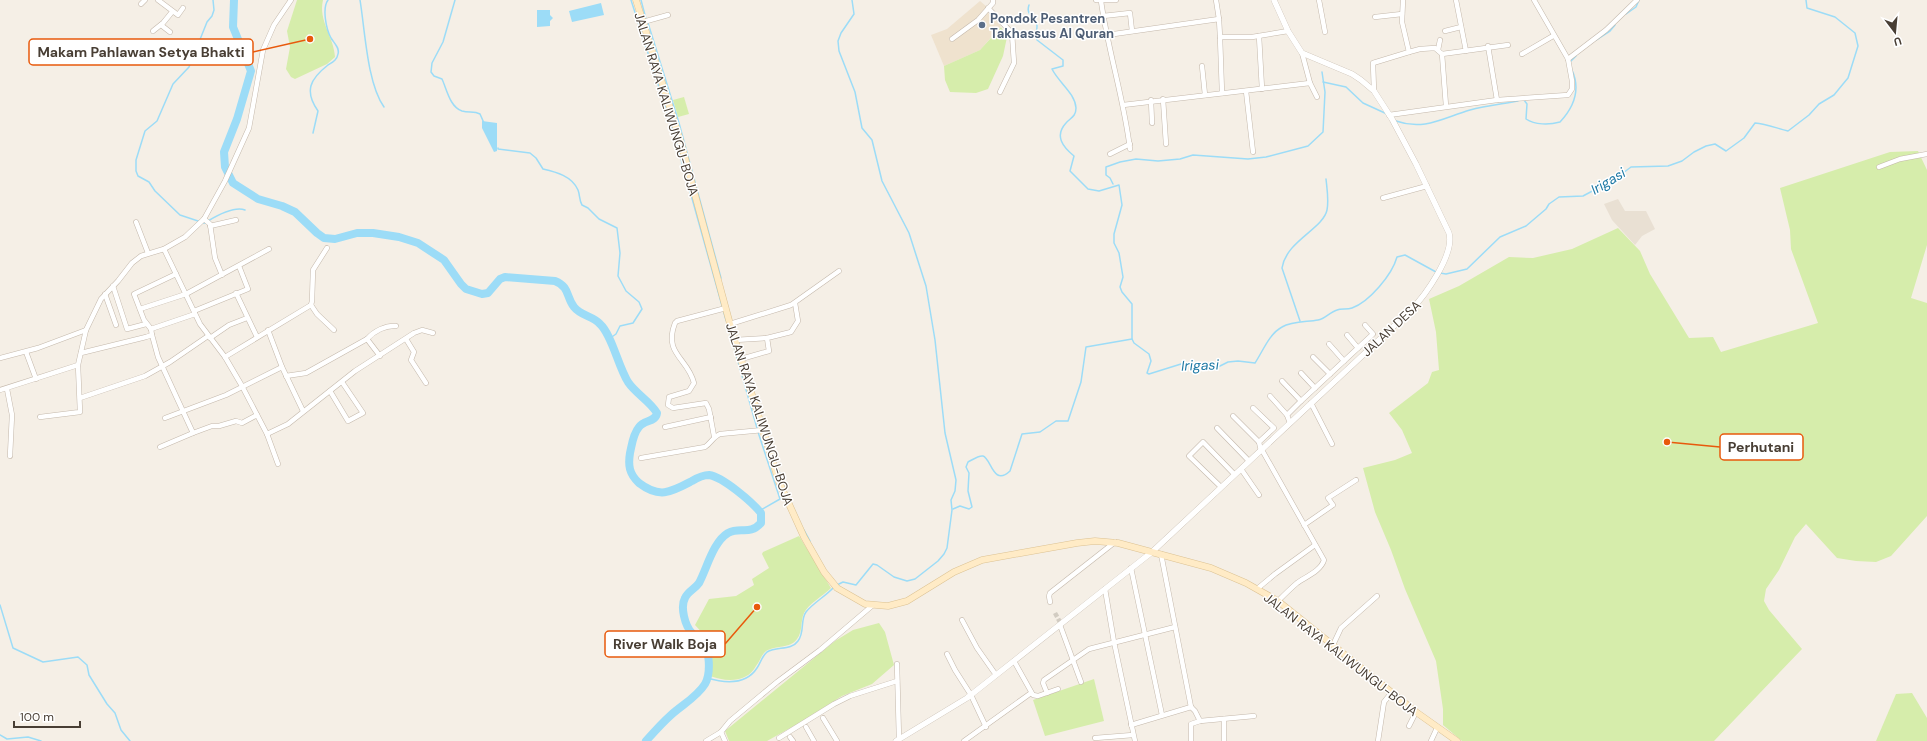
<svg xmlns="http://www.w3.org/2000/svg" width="1927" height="741" viewBox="0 0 1927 741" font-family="'DM Sans',sans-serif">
<rect width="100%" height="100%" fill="#f5efe6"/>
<polygon fill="#e9e0d3" points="1618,199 1625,211 1646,211 1655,229 1642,236 1635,245 1612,220 1604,204"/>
<polygon fill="#efe2ce" points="980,1 987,7 988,13 1001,26 980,50 944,66 931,35 947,29"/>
<g fill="#d6edab">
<path d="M 297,0 L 323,0 C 318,21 334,37 335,57 L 327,64 L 295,79 L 291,77 L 286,69 L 290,47 L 287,31 Z"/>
<polygon points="1001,27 1007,37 1003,56 988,89 976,93 950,92 945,80 944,66 980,50"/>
<polygon points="684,97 689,114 678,117 673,100"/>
<polygon points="1918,151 1927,170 1927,245 1911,298 1927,303 1927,516 1891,556 1876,562 1856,561 1837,558 1806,524 1795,537 1779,570 1766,589 1764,601 1769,610 1802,649 1714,741 1462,741 1443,725 1443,709 1436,661 1405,589 1391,550 1375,512 1363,468 1395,460 1412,453 1402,430 1389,413 1428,383 1432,372 1439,370 1436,332 1429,299 1459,286 1509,257 1533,258 1572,249 1618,228 1640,251 1650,274 1689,338 1713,337 1721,352 1818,323 1791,249 1790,230 1780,188 1890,152"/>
<path d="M 799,536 L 831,588 C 823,596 808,604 804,613 C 800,622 803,631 797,639 C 790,649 776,645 766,651 C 761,655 760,661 756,666 C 747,683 726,682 710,676 L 711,657 L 707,638 L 695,625 L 709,599 L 736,596 L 754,585 L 752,579 L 769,568 L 762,554 L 763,552 Z"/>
<polygon points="879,623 885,632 894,665 872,684 842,696 801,722 767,741 729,741 725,731 835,641 853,630"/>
<polygon points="1094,679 1104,721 1045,736 1033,700"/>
<polygon points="1912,693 1927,718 1927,741 1876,741 1896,694"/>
</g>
<g fill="#9cdcf7">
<polygon points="601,3 604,15 572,22 569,11"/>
<polygon points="537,10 550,10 550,15 553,18 550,21 550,26 537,27"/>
<polygon points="482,121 497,123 497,151 494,152 482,128"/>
</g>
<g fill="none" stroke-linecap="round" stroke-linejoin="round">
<g stroke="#9cdcf7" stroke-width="1.5">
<path d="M 360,0 C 365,30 367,83 384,107"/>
<path d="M 455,0 L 443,42 L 432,63 L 431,72 L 434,76 L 442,79 C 447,90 450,107 462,111 C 469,113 474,111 480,114 L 484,123"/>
<polyline points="631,0 674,134 726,320"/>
<polyline points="641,0 646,19"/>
<path d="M 1029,5 C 1025,16 1037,17 1037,26 C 1037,32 1035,34 1037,40 L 1063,60 L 1063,66 L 1052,69 C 1059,83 1075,93 1076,108 C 1076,117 1070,118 1066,123 C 1054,136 1063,147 1074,156 L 1070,171 L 1088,189 L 1099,191 L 1119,185 L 1122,205 L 1114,234 L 1114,243 L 1119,253 L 1123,277 L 1120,287 L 1122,292 L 1132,304 L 1132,339 L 1134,343 L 1149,354 L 1151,361 L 1147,373 L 1149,374 L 1181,364 L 1218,367 L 1228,362 L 1238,361 L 1255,363 C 1263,351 1269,334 1282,327 C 1292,321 1307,322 1318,320 C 1325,319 1330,312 1337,310 C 1341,308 1347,310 1352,308 C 1369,302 1392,275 1397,257 L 1405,255 L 1436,272"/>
<polyline points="1626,14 1636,7 1639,0"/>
<polyline points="648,23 679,123 721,278"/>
<polyline points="1596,40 1610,31 1615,25"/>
<polyline points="1570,62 1576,56"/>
<polyline points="1323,82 1346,87 1363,103 1387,114"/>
<path d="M 1524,100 L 1527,104 L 1526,119 C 1535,125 1549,125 1560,122 C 1574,107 1581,90 1572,70"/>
<path d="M 1396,121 C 1424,131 1443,118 1470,110 C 1485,106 1502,104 1518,101"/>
<path d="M 313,133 L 318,111 C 304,91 310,79 328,65 C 333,62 337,60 338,54 C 340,48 334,43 331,38 C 326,29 322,8 328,0"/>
<path d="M 498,148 L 498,149 L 530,153 L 536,158 L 543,169 C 556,172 572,176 578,190 C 580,195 579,200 582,205 L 588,208 L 599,219 L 617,228 L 620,253 L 618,276 L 626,291 L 639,302 L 642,309 L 633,323 L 620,326 L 616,334 L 609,339"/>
<polyline points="1113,184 1110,178 1106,175 1106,167 1120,162 1136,159 1158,161 1180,159 1193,155 1248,159 1266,157 1308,146 1323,132 1325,92 1322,72"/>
<path d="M 208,221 C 218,215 234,206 245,210"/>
<polyline points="205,223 204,223 180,215 155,191 149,182 138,176 136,171 136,160 145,131 157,121 173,84 189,67 207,22 212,16 214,10 213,0"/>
<path d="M 1440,273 L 1446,274 L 1467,269 L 1500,237 L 1526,226 L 1546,209 L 1549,204 L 1559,197 L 1583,196 L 1615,179 L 1631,167 L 1668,166 L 1682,161 L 1694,152 L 1706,146 L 1715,144 L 1726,151 L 1744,138 L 1755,123 C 1766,124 1776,128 1788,131 L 1809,115 L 1819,104 L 1834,95 L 1843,84 L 1848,78 L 1858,46 L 1855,33 L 1835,17 L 1807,8 L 1806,0"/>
<path d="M 1300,321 L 1282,268 C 1286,241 1323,229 1327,210 C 1329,200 1327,189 1326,179"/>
<polyline points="729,330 759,435 780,499 759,511"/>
<polyline points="779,471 784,487"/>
<path d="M 953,509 L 960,506 L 969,509 L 972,507 L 968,491 L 969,473 L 966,467 L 968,462 C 972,460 979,455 983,456 C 991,458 993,487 1010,471 L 1022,434 L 1040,432 L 1056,421 L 1068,421 L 1081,382 L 1086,347 L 1132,339"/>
<polyline points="804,530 810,541"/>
<polyline points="837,585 843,582 856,585 873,564 877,565 894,577 907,581 915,579 938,561 944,554 947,548 952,510 951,500 955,491 956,480 945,433 935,340 926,286 909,233 882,181 872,140 862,128 855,92 839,51 838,41 841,33 854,14 852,0"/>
<polyline points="0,605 13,648 43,662 78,657 87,665 89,675 107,704 115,713 121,730 130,741"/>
<path d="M 707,678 C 724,683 746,685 757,668 C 761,662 762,656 767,652 C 777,646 791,651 798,641 C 805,632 800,620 806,612 C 813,603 826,596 834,587"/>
<polyline points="0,735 7,739 28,737 41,741"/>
</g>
<path stroke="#9cdcf7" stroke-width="8" d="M 234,0 L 233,27 L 251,71 L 237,119 L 224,152 L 225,167 L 233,183 L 258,199 L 282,206 L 295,212 L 317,233 L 324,238 L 335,239 L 357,233 L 373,233 L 399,237 L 418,243 L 444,260 L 461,284 L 466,289 L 482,294 L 488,293 L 500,279 L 505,277 L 555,281 C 570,287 566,297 574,307 C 581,316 593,316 600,324 C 612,335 618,366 628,382 C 636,394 650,401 657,413 C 656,422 644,420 639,427 C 633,434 632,444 630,453 C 628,465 629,474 639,483 C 660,499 671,492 692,481 C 697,478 703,475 709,475 C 723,477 752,502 761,513 L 761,523 C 749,536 741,526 728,533 C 713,542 707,568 699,583 C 695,589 688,591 685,598 C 680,607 685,626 692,633 C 694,636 699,637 702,640 C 710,649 711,674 705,684 C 697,697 682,705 671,715 C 662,723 654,732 646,741"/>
<polyline stroke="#d2ccc2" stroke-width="4.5" stroke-dasharray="4.5 2" stroke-linecap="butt" points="1055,613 1061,624"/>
<defs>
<g id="minor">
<polyline points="158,0 178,15 183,8"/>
<polyline points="1096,0 1116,0"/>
<polyline points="1216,0 1219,19"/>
<polyline points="1319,0 1325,32"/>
<polyline points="1456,0 1466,51"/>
<path d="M 1101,1 C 1108,51 1124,99 1130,149"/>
<polyline points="141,4 145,0"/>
<polyline points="988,8 1012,33 1014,63 1000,92"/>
<polyline points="1103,16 1130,13 1132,31"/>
<polyline points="1375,17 1402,14"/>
<polyline points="643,22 668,15"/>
<polyline points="161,25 170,32"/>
<polyline points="153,31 163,23 172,12"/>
<polyline points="1445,31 1461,27"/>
<polyline points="1107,35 1219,19 1220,37 1252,37 1288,31"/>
<polyline points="1259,36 1262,89"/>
<polyline points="1220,37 1222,93"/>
<polyline points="952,39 978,20 993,3 993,0"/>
<polyline points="1488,46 1497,100"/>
<polyline points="1438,50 1440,40"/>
<polyline points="1409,52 1420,49 1435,48 1442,54 1446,106"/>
<polyline points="1302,53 1310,83 1317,97"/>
<polyline points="1442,54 1508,45"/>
<polyline points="1522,54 1553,36"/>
<polyline points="1568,59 1606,30 1637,0"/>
<polyline points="1202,66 1205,95"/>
<polyline points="1246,91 1253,152"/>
<polyline points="1374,91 1373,63 1409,52 1402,22 1403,0"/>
<polyline points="1163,99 1166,144"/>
<polyline points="1151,100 1152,123"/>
<polyline points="1123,105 1310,83"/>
<polyline points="1389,115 1497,100 1568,95 1572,89 1572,81 1568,59 1534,0"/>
<polyline points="1110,154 1130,144"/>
<polyline points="1879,167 1900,159 1927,154"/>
<polyline points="1383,198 1427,186"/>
<polyline points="204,219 210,224 215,258 222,275"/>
<polyline points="136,222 148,253"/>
<polyline points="210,226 236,220"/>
<polyline points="164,249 200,324 225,357 242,386 267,434 278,464"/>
<polyline points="113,286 127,329 146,324"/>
<polyline points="236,293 257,337"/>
<polyline points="105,294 116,325"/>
<polyline points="311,305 317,314 334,330"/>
<polyline points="140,309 186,294 269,249"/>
<polyline points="194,311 248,289 239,266"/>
<polyline points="730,324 791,305 839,271"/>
<polyline points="151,329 144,320 134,294 176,274"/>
<polyline points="268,330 282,367"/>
<polyline points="152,335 158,357 193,433 160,447"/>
<polyline points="1347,335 1358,348"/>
<polyline points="210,338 229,325 247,318"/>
<polyline points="406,339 414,352 411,360 413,363 426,383"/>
<polyline points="735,340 767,338"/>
<polyline points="1329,344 1344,361"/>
<polyline points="26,352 36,379"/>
<polyline points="81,353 146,337 152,335 151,329 195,314"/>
<path d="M 380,356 L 367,339 C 374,331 386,325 396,326"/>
<polyline points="225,357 311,305 312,301 313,270 327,248"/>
<polyline points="0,358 38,348 86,330"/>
<polyline points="741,359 769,351 767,338 791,332 798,321 795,303"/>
<polyline points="1301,373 1315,388"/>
<polyline points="1330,374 1373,334 1365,325"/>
<polyline points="286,376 306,373 367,339"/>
<polyline points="1282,381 1301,401 1287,415"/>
<polyline points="7,389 12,415 10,456"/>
<polyline points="0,390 78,365 86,330 101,299 118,281 132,263 141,256 164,249 185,237 204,219 225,181 249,128 263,50 274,25 291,0"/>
<polyline points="330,391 348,421 363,413 342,382"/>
<polyline points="1270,396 1287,415 1290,423"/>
<polyline points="80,398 145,376 170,362 208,336"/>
<polyline points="1301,401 1330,374 1313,357"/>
<polyline points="1311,403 1332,444"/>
<polyline points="1253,408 1274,428 1259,442 1261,451"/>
<polyline points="1233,416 1259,442"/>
<polyline points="40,417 80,412 78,365"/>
<polyline points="165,418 226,395 282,367 303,411"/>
<polyline points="665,427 711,417"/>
<polyline points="1217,428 1249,461"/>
<polyline points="193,433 212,426 219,426 236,421 242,423 257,415"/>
<polyline points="267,434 288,424 355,371 414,333 422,330 433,333"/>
<path d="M 714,436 L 709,409 L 706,403 L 673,408 L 668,405 L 669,397 L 689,391 L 694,383 C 688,358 663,354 675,323 L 677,321 L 726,308"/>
<path d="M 1262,450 L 1324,560 C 1321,571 1305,577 1297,583 C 1290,589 1284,595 1278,601"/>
<path d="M 641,458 L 705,447 C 711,443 713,437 720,434 L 763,430"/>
<polyline points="1241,469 1259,495"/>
<polyline points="1221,487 1189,456 1203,442 1234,474"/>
<polyline points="1304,525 1333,505 1328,498 1356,480"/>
<polyline points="1161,554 1191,707 1195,711 1200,721"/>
<polyline points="1131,568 1162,715"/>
<polyline points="1105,589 1114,642 1135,741"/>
<polyline points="1257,589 1275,574 1315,545"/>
<polyline points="1050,602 1049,596 1050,593 1115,542"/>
<polyline points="962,620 977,648 996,675"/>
<polyline points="1060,625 1081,682"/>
<polyline points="1333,645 1341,628 1377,596"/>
<polyline points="947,654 955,670 971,695 986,727"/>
<polyline points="1014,661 1033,695 1038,696 1058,689"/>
<polyline points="897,664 899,739"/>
<polyline points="1047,693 1043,683 1044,680 1089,649 1175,627"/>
<polyline points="823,718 837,741"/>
<polyline points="1224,719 1224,741"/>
<polyline points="1131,725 1191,707"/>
<polyline points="1409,726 1416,712"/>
<polyline points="806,727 814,741"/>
<polyline points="721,732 725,741"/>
<polyline points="790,737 793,741"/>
<polyline points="779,738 834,704 850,696 897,681"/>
<polyline points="1095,738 1133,735"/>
<polyline points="706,741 721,732 730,721 777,682 820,650 873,605"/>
<polyline points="964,741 1031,693"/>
<polyline points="1191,741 1191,724 1200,721 1254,716"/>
<polyline points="1378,741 1384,702 1392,692"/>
<polyline points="1431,741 1437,728"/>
</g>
<path id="tertiary" d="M 896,741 L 967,698 L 1152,552 L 1410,311 C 1425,296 1455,254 1449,233 L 1416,164 L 1392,119 L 1374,91 L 1361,80 L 1352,74 L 1302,53 L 1288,31 L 1274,0"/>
<polyline id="secondary" points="636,0 681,143 730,324 779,482 804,537 824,572 837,588 865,604 888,606 907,601 954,572 982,560 1077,543 1095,541 1118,543 1211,568 1246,583 1278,601 1416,712 1457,741"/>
</defs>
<use href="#minor" stroke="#c4b8ab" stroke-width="5.5"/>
<use href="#tertiary" stroke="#c4b8ab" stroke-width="6"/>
<use href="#secondary" stroke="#dcc293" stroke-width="7"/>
<use href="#minor" stroke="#fff" stroke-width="4.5"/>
<use href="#tertiary" stroke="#fff" stroke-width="5.5"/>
<use href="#secondary" stroke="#ffebc6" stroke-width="6"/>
</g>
<circle fill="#5c6f8a" stroke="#fff" stroke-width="1.5" cx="982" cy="25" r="4"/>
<g text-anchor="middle" stroke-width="3" stroke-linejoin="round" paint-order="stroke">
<g font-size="13" font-weight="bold" fill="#4e5e75" stroke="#fff" text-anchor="start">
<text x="990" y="23">Pondok Pesantren<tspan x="990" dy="15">Takhassus Al Quran</tspan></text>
</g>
<g font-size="13" fill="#483e34" stroke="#fff">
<text transform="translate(667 104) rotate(73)" y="5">JALAN RAYA KALIWUNGU-BOJA</text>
<text transform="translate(1391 328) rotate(-43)" y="5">JALAN DESA</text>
<text transform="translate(760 414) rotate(72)" y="5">JALAN RAYA KALIWUNGU-BOJA</text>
<text transform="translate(1341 654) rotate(38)" y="5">JALAN RAYA KALIWUNGU-BOJA</text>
</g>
<g font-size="14" font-style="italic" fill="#207aa5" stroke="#fff">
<text transform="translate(1608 181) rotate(-31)" y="5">Irigasi</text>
<text transform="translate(1200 365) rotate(-2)" y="5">Irigasi</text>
</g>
</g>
<path fill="none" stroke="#e8590c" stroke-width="1.5" d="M310 39L253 52M1667 442L1720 447M757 607L725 644"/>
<g fill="#e8590c" stroke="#fff" stroke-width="1.5">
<circle cx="310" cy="39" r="4"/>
<circle cx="1667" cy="442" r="4"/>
<circle cx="757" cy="607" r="4"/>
</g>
<g fill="#fff" stroke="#e8590c" stroke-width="1.5">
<rect x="29" y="39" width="224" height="26" rx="4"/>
<rect x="1720" y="434" width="83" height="26" rx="4"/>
<rect x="605" y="631" width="120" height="26" rx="4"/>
</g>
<g font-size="14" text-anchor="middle" font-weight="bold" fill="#483e34">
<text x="141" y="57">Makam Pahlawan Setya Bhakti</text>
<text x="1761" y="452">Perhutani</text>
<text x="665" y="649">River Walk Boja</text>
</g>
<g transform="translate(1895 32) rotate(164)" stroke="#ffffff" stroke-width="3" paint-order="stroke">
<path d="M0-3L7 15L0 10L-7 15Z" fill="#483e34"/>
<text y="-6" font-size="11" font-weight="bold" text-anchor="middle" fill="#483e34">U</text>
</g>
<path d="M14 721v6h66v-6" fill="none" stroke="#483e34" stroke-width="2"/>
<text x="20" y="721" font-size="12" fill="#483e34" stroke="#ffffff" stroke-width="3" paint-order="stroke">100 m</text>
</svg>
